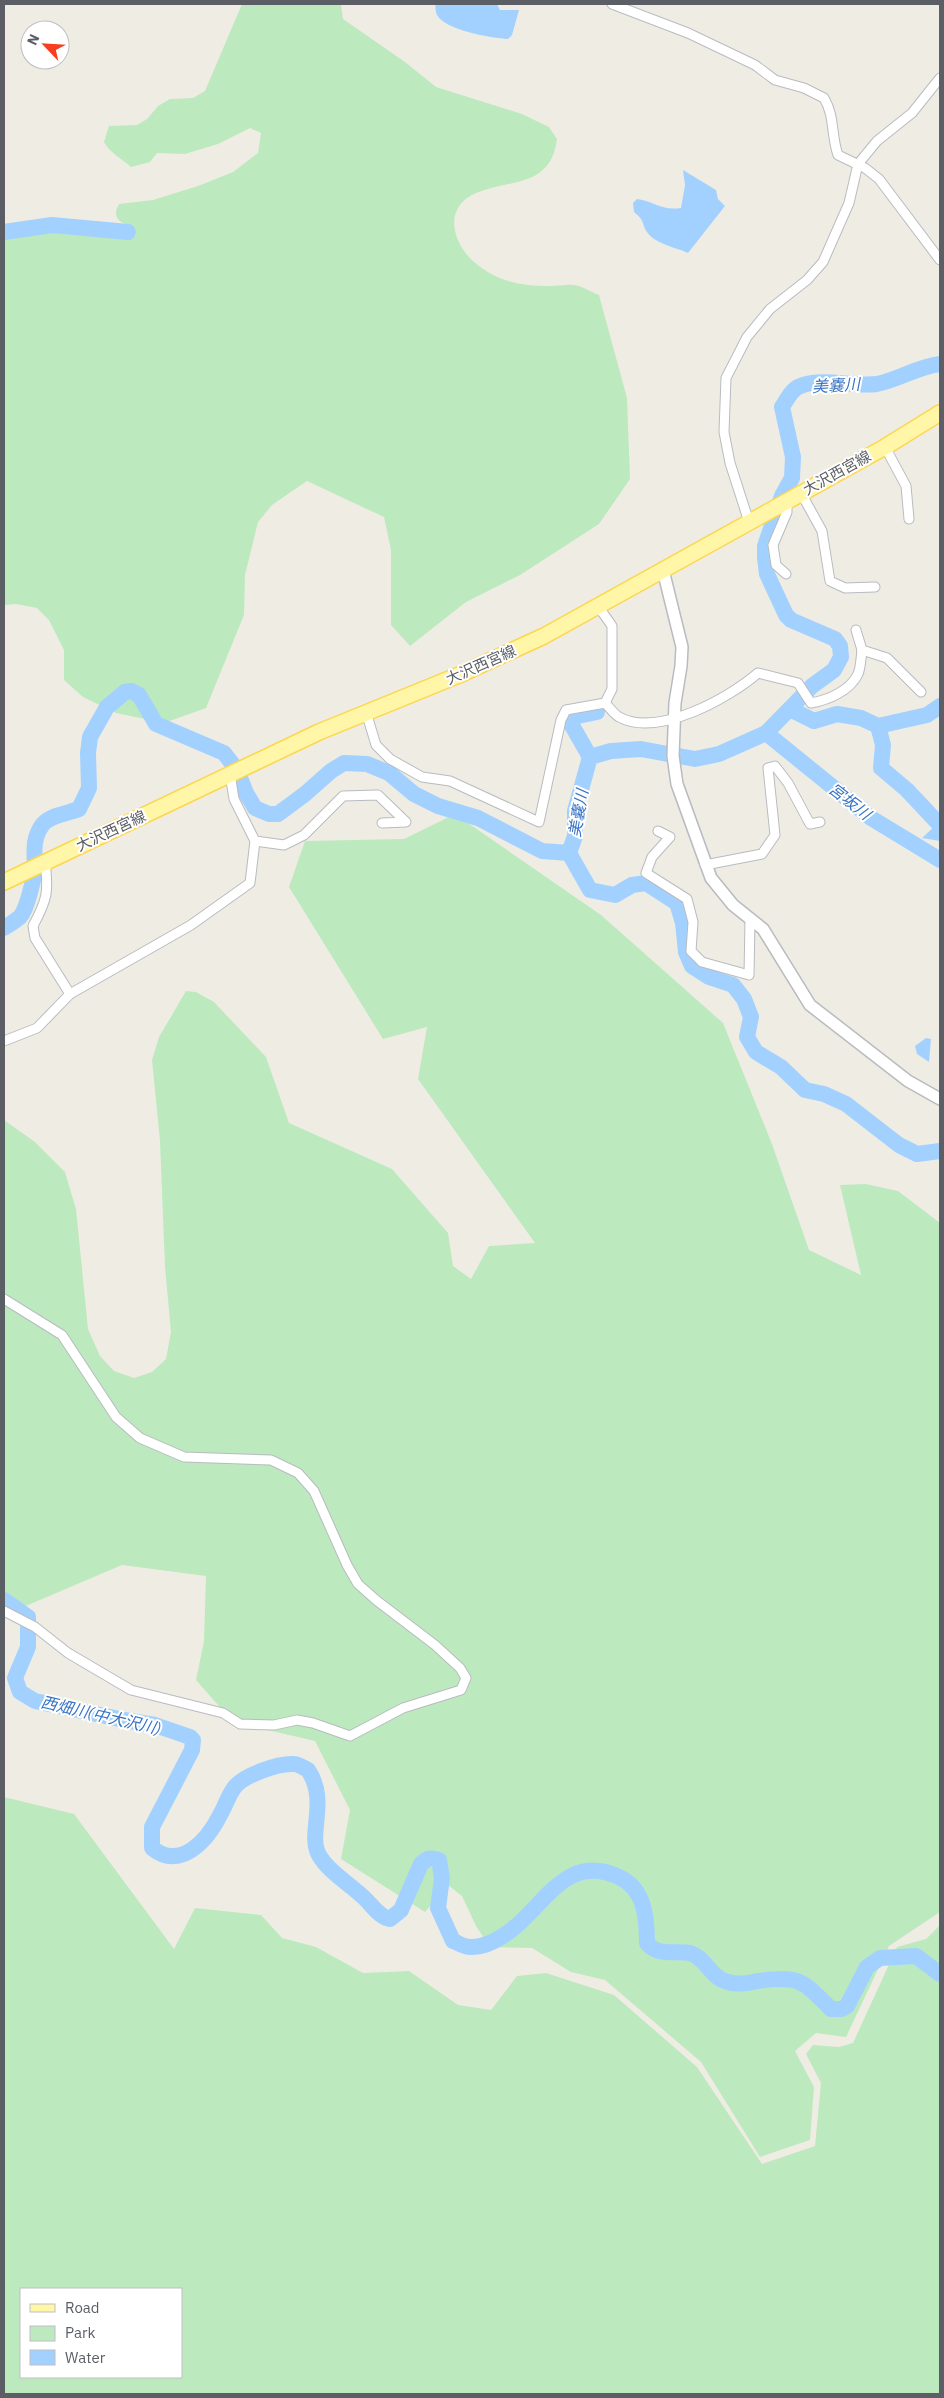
<svg xmlns="http://www.w3.org/2000/svg" width="944" height="2398" viewBox="0 0 944 2398" font-family="'IBM Plex Sans','Noto Sans JP',sans-serif">
<rect width="100%" height="100%" fill="#efede3"/>
<g fill="#bde9bf" fill-rule="evenodd">
<path d="M 242,4 L 341,4 L 343,19 L 405,62 L 436,87 L 522,114 L 549,127 L 557,139 C 551,188 510,179 476,193 C 443,207 452,242 473,261 C 497,282 520,286 551,286 C 558,286 566,284 574,285 C 582,286 591,292 599,295 L 627,398 L 630,479 L 599,524 L 520,575 L 466,602 L 410,646 L 391,625 L 391,550 L 384,517 L 307,481 L 272,505 L 258,522 L 245,575 L 244,615 L 206,708 L 164,723 L 116,713 L 83,697 L 64,680 L 64,650 L 49,620 L 37,608 L 16,604 L 4,605 L 4,239 L 44,232 L 131,238 L 136,235 L 133,227 C 120,223 111,218 119,204 L 153,200 L 198,186 L 233,172 L 258,153 L 261,133 L 250,128 L 218,144 L 185,154 L 157,153 L 150,162 L 131,167 C 121,158 111,154 104,142 L 109,126 L 137,125 L 147,119 L 158,106 L 170,99 L 193,98 L 205,91 Z"/>
<polygon points="455,814 601,915 723,1023 772,1144 809,1250 861,1275 840,1185 866,1184 898,1191 940,1223 940,1912 889,1946 846,2037 816,2033 795,2051 814,2087 810,2140 760,2157 701,2062 605,1980 571,1972 532,1948 490,1947 476,1926 462,1896 448,1885 425,1912 341,1859 350,1810 315,1741 233,1722 196,1680 204,1641 206,1576 122,1565 21,1608 4,1612 4,1120 35,1142 65,1172 76,1209 88,1329 100,1356 114,1371 134,1378 152,1372 166,1359 171,1332 165,1267 160,1141 152,1060 159,1037 186,991 196,992 214,1002 266,1057 289,1123 392,1169 448,1233 453,1266 471,1279 489,1246 535,1243 418,1079 427,1027 383,1039 289,887 305,841 404,839"/>
<path d="M 4,1797 L 74,1814 L 174,1949 L 195,1908 L 261,1915 L 282,1938 L 316,1947 L 363,1973 L 409,1971 L 458,2005 L 491,2010 L 517,1976 L 546,1973 L 614,1995 L 697,2067 L 762,2164 L 815,2146 L 821,2083 L 806,2054 L 813,2045 L 839,2047 L 853,2043 L 897,1947 L 926,1939 L 940,1925 L 940,2394 L 4,2394 ZM 181,2289 L 181,2377 L 21,2377 L 21,2289 Z"/>
</g>
<g fill="#a3d1ff">
<path d="M 435,4 L 497,4 L 500,10 L 519,10 L 512,35 L 508,39 C 491,38 445,30 437,15 C 435,11 436,7 435,4 Z"/>
<path d="M 683,170 L 716,190 L 718,199 L 725,206 L 688,253 C 675,247 655,244 647,232 C 641,223 646,222 634,212 L 633,203 L 637,199 C 654,201 661,211 681,208 L 685,185 Z"/>
<polygon points="940,821 940,841 922,838 938,823"/>
<polygon points="926,1038 931,1039 929,1062 917,1054 915,1046"/>
</g>
<g fill="none" stroke-linecap="round" stroke-linejoin="round">
<g stroke="#a3d1ff" stroke-width="16">
<polyline points="4,232 52,225 128,232"/>
<polyline points="790,709 814,721 837,714 861,718 878,726 927,715 940,706"/>
<polyline points="878,726 883,745 881,768 907,790 938,823"/>
<polyline points="766,733 871,818 940,860"/>
<polyline points="590,757 570,722 573,717 597,712"/>
<polyline points="569,853 590,890 615,895 632,885 646,883 677,903 683,923 686,952 692,966 709,977 733,985 744,999 751,1017 747,1037 756,1052 781,1067 805,1090 824,1094 846,1104 899,1145 917,1154 940,1151"/>
<path d="M 4,928 C 9,925 15,921 20,917 C 27,909 35,876 35,865 C 34,850 33,837 43,824 C 52,814 67,814 79,809 L 89,788 L 88,753 L 90,737 L 107,707 L 125,692 L 131,691 L 139,695 L 156,724 L 224,753 L 237,770 L 246,793 L 255,808 L 269,814 L 278,814 L 305,794 L 331,771 L 344,763 L 367,764 L 389,773 L 414,794 L 438,806 L 478,818 L 542,851 L 569,853 L 575,836 L 575,811 L 590,757 L 611,751 L 641,749 L 695,759 L 719,754 L 766,733 L 812,686 L 834,670 L 841,657 L 840,646 L 835,639 L 791,620 L 786,615 L 767,574 L 765,558 L 765,546 L 782,496 L 792,478 L 793,457 L 782,407 C 788,398 792,388 803,385 C 826,378 853,387 877,384 C 898,380 919,366 940,364"/>
<path d="M 4,1600 L 28,1617 L 28,1647 L 15,1678 L 20,1692 L 35,1701 L 124,1720 L 155,1725 L 190,1737 L 193,1740 L 192,1750 L 152,1827 L 152,1848 C 180,1871 207,1841 220,1815 C 225,1807 228,1796 234,1788 C 243,1775 279,1763 294,1764 C 298,1764 304,1768 308,1770 C 329,1801 307,1834 319,1855 C 328,1871 348,1883 361,1895 C 370,1902 378,1917 390,1919 L 401,1910 L 421,1864 C 427,1858 430,1857 439,1860 L 442,1878 L 438,1908 L 453,1941 C 455,1941 460,1945 465,1946 C 473,1949 487,1945 494,1941 C 541,1919 560,1849 619,1877 C 645,1889 647,1918 647,1943 C 658,1957 675,1950 690,1953 C 707,1958 709,1977 728,1982 C 738,1985 748,1983 758,1981 C 800,1975 803,1981 831,2009 L 842,2009 L 847,2006 L 867,1967 L 880,1958 L 916,1956 L 940,1974"/>
</g>
<defs>
<g id="minor">
<path d="M 612,4 L 688,33 L 755,65 L 775,80 L 804,88 L 824,98 C 835,116 831,136 838,155 L 865,168 L 879,179 L 940,260"/>
<polyline points="885,447 906,486 909,519"/>
<polyline points="801,493 822,531 830,581 845,588 875,587"/>
<polyline points="749,522 730,463 724,432 726,378 747,337 770,309 807,280 823,262 849,203 858,164 877,141 912,113 940,78"/>
<polyline points="786,574 776,565 773,545 787,512 787,502"/>
<path d="M 598,606 L 612,626 L 612,689 L 605,703 C 610,708 614,714 619,717 C 658,738 729,698 758,673 L 798,683 L 811,703 C 828,700 850,691 858,674 C 861,667 861,657 862,650 L 887,658 L 921,692"/>
<polyline points="856,630 862,650"/>
<polyline points="366,712 376,745 390,759 422,777 450,781 539,822 561,720 566,710 605,703"/>
<polyline points="658,831 670,837 652,857 646,873 687,899 693,922 691,951 702,962 749,975 750,919"/>
<polyline points="255,841 284,845 304,835 343,796 378,795 406,822 382,823"/>
<path d="M 45,862 C 49,892 47,900 33,926 L 35,938 L 70,994"/>
<polyline points="705,865 762,854 775,835 768,768 775,766 788,783 810,824 820,822"/>
<polyline points="4,1041 37,1028 70,994 191,925 250,883 255,841 234,799 230,774"/>
<polyline points="4,1299 62,1335 116,1417 140,1438 184,1457 271,1460 298,1473 314,1491 347,1565 358,1584 376,1600 435,1645 460,1668 466,1678 461,1690 403,1708 350,1736 313,1723 297,1720 274,1725 240,1724 223,1713 131,1690 68,1653 35,1627 4,1611"/>
</g>
<polyline id="tertiary" points="663,570 682,647 681,666 675,703 673,756 677,784 711,878 733,905 763,929 810,1005 908,1081 940,1099"/>
<polyline id="primary" points="4,882 319,732 459,675 544,636 885,447 940,413"/>
</defs>
<use href="#minor" stroke="#b8bbc0" stroke-width="11"/>
<use href="#tertiary" stroke="#b8bbc0" stroke-width="14"/>
<use href="#primary" stroke="#fdd64e" stroke-width="18"/>
<use href="#minor" stroke="#fff" stroke-width="9"/>
<use href="#tertiary" stroke="#fff" stroke-width="11"/>
<use href="#primary" stroke="#fff6a8" stroke-width="15"/>
</g>
<g text-anchor="middle" stroke-width="4" stroke-linejoin="round" paint-order="stroke">
<g font-size="15" fill="#5b5f65" stroke="#fff">
<text transform="translate(837 473) rotate(-29)" y="5">大沢西宮線</text>
<text transform="translate(481 665) rotate(-24)" y="5">大沢西宮線</text>
<text transform="translate(111 831) rotate(-25)" y="5">大沢西宮線</text>
</g>
<g font-size="16" font-style="italic" fill="#3974c4" stroke="#fff">
<text transform="translate(836 385) rotate(-3)" y="6">美嚢川</text>
<text transform="translate(850 801) rotate(38)" y="6">宮坂川</text>
<text transform="translate(578 813) rotate(-80)" y="6">美嚢川</text>
<text transform="translate(101 1715) rotate(13)" y="6">西畑川(中大沢川)</text>
</g>
</g>
<rect width="944" height="2398" fill="none" stroke="#5b5f65" stroke-width="10"/>
<rect x="20" y="2288" width="162" height="90" fill="#ffffff" stroke="#bdbfc1"/>
<rect x="30" y="2304" width="25" height="8" fill="#fff6a8" stroke="#bdbfc1"/>
<text x="65" y="2313" font-size="15" fill="#5b5f65">Road</text>
<rect x="30" y="2326" width="25" height="15" fill="#bde9bf" stroke="#bdbfc1"/>
<text x="65" y="2338" font-size="15" fill="#5b5f65">Park</text>
<rect x="30" y="2350" width="25" height="15" fill="#a3d1ff" stroke="#bdbfc1"/>
<text x="65" y="2363" font-size="15" fill="#5b5f65">Water</text>
<g transform="translate(45 45) rotate(295)"><circle r="24" fill="#ffffff" stroke="#bdbfc1"/>
<path d="M0-4L9 19L0 12L-9 19Z" fill="#f73e20"/>
<text y="-8" font-size="14" font-weight="bold" text-anchor="middle" fill="#5b5f65">N</text>
</g>
</svg>
